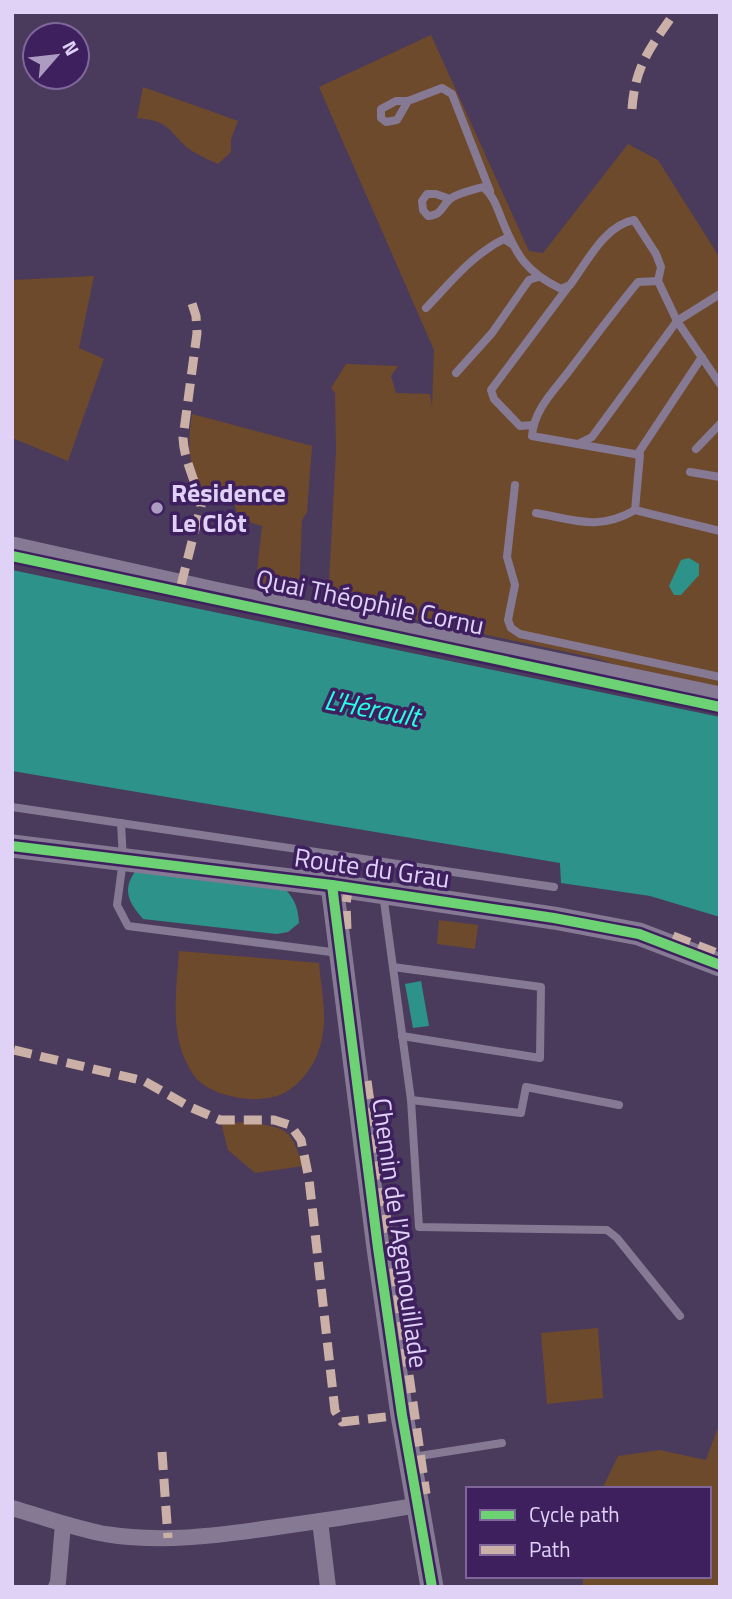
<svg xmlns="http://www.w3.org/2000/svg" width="732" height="1599" viewBox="0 0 732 1599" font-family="'Titillium Web',sans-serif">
<rect width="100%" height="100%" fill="#4a3a5c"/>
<g fill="#6e4a2c">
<polygon points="431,35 529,251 543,253 628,144 658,160 720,258 720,689 647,675 595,658 328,601 336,451 335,393 331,388 346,364 398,366 391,376 396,393 430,394 432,407 434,350 319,87"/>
<path d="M 143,87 L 238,121 L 231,139 L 231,152 L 218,164 C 209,160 200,156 192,151 C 168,134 174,121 137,118 Z"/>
<polygon points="94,276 79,348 104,359 68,461 12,438 12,280"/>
<path d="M 192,414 L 312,446 L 307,512 L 302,520 L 299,594 L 255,590 L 262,526 L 238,519 L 234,501 L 204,494 C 188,465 187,446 192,414 Z"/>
<polygon points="439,920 478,925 475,949 437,944"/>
<path d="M 179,951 L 319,963 C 321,989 328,1018 321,1043 C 316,1063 302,1084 284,1093 C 261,1105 216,1098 198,1080 C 192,1075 185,1060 182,1052 C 171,1020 177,984 179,951 Z"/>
<path d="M 250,1122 C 289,1129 290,1128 303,1166 L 255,1173 L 228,1150 L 221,1123 Z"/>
<polygon points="598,1328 603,1398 547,1404 541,1333"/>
<polygon points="720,1422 720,1587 583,1587 583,1576 709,1576 709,1489 602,1489 618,1456 660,1450 706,1460"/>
</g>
<g fill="#2d9289">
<polygon points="689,558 699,564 699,575 681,595 674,595 669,586 681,560"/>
<polygon points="12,570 720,717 720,917 650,896 561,883 560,863 12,771"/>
<path d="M 137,869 L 284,888 C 295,899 298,908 299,923 L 288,932 L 277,934 L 143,919 C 127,901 122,888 137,869 Z"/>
<polygon points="421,981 429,1026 413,1028 405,984"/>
</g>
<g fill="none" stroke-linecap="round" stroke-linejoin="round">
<g stroke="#867994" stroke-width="8">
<polyline points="408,101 397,120 386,122 381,118 381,109 396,101 408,101 442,88 452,94 490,191"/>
<path d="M 450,199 L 436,194 L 427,194 L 422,201 L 423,210 L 428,216 C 442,215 441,207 450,199 C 458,193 473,190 483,187 C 494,196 497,208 502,220 C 516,255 526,272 561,289 L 570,285 C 587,262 605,225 634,220 L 656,254 L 661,267 L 658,281 L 677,321 L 720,384"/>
<path d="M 658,281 L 638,282 C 615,310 594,338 572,367 C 556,389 534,408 532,436 L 640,455 L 635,510 L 720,531"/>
<path d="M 426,308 C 450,283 473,254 504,239 L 512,244"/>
<polyline points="456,373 492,333 529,280 538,277"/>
<polyline points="533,425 520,426 494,399 491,390 568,287"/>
<polyline points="578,444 592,437 677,321 720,294"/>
<polyline points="696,449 720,424"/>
<polyline points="637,455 702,357"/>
<polyline points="690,472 720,477"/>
<polyline points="515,485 507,557 515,585 508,620 511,628 520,634 720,677"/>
<path d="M 536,513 C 575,520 599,531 635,510"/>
<polyline points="12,807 554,887"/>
<polyline points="121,823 123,860 117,905 128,926 339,953"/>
<polyline points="330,854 331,882"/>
<polyline points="383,894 411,1100 419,1227 607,1230 617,1238 680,1316"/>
<polyline points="393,967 541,987 540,1058 402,1036"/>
<polyline points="411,1100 521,1113 526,1087 619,1105"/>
<polyline points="413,1457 502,1443"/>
</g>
<g stroke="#867994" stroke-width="16">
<path d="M 12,1508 C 43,1517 73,1528 105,1534 C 161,1543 215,1536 270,1528 C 320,1521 369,1514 418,1505"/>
<polyline points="320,1521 328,1587"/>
<polyline points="56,1587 58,1582 63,1524"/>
</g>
<g stroke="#867994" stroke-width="23">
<polyline points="12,548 214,593 720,698"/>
<polyline points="12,846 332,885 554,918 639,934 720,965"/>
<polyline points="332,885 378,1248 402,1415 432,1587"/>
</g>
<g stroke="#cab0a6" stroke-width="9" stroke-dasharray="18 9" stroke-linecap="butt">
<path d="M 632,109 C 635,65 651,47 675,12"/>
<path d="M 181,585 L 201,506 C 197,482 184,462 183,438 L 197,333 L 196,316 L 190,297"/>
<polyline points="347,929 346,904 349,884"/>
<polyline points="673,936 720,954"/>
<polyline points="14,1050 144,1081 190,1107 220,1120 274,1120 290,1125 301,1140 309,1179 335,1411 342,1422 402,1415"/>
<polyline points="367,1081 426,1494"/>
<polyline points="162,1452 168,1538"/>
</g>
<defs>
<g id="cycleway">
<polyline points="12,556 720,707"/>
<polyline points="12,846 332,885 554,918 639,934 720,965"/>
<polyline points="332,885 378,1248 402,1415 432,1587"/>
</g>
</defs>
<use href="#cycleway" stroke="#3e205f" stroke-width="15"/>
<use href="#cycleway" stroke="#6cd273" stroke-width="10"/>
</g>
<circle fill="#ac9cc1" stroke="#3e205f" stroke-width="2.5" cx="157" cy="508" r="7"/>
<g text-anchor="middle" stroke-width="7" stroke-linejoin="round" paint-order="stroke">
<g font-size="26" font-weight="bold" fill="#e0d1f7" stroke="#3e205f" text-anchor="start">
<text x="171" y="502">Résidence<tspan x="171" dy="30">Le Clôt</tspan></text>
</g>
<g font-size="26" fill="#e0d1f7" stroke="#3e205f">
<text transform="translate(370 602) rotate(12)" y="9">Quai Théophile Cornu</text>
<text transform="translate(372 868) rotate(8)" y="9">Route du Grau</text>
<text transform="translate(400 1233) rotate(82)" y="9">Chemin de l'Agenouillade</text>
</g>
<g font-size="28" font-style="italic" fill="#26fde6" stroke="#3e205f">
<text transform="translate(372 708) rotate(11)" y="10">L'Hérault</text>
</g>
</g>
<rect width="732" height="1599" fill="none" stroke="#e0d1f7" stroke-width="28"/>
<rect x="466" y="1487" width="245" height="91" fill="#3e205f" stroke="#7f679c" stroke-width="2"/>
<rect x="480" y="1510" width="35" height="10" fill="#6cd273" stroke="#7f679c" stroke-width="2"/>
<text x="529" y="1522" font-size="21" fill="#e0d1f7">Cycle path</text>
<rect x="480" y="1545" width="35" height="10" fill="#cab0a6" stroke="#7f679c" stroke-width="2"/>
<text x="529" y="1557" font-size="21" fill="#e0d1f7">Path</text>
<g transform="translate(56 56) rotate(62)"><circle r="33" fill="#3e205f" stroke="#7f679c" stroke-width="2"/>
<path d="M0-5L12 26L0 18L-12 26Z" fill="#ac9cc1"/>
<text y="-10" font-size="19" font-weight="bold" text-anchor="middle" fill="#e0d1f7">N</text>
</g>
</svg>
